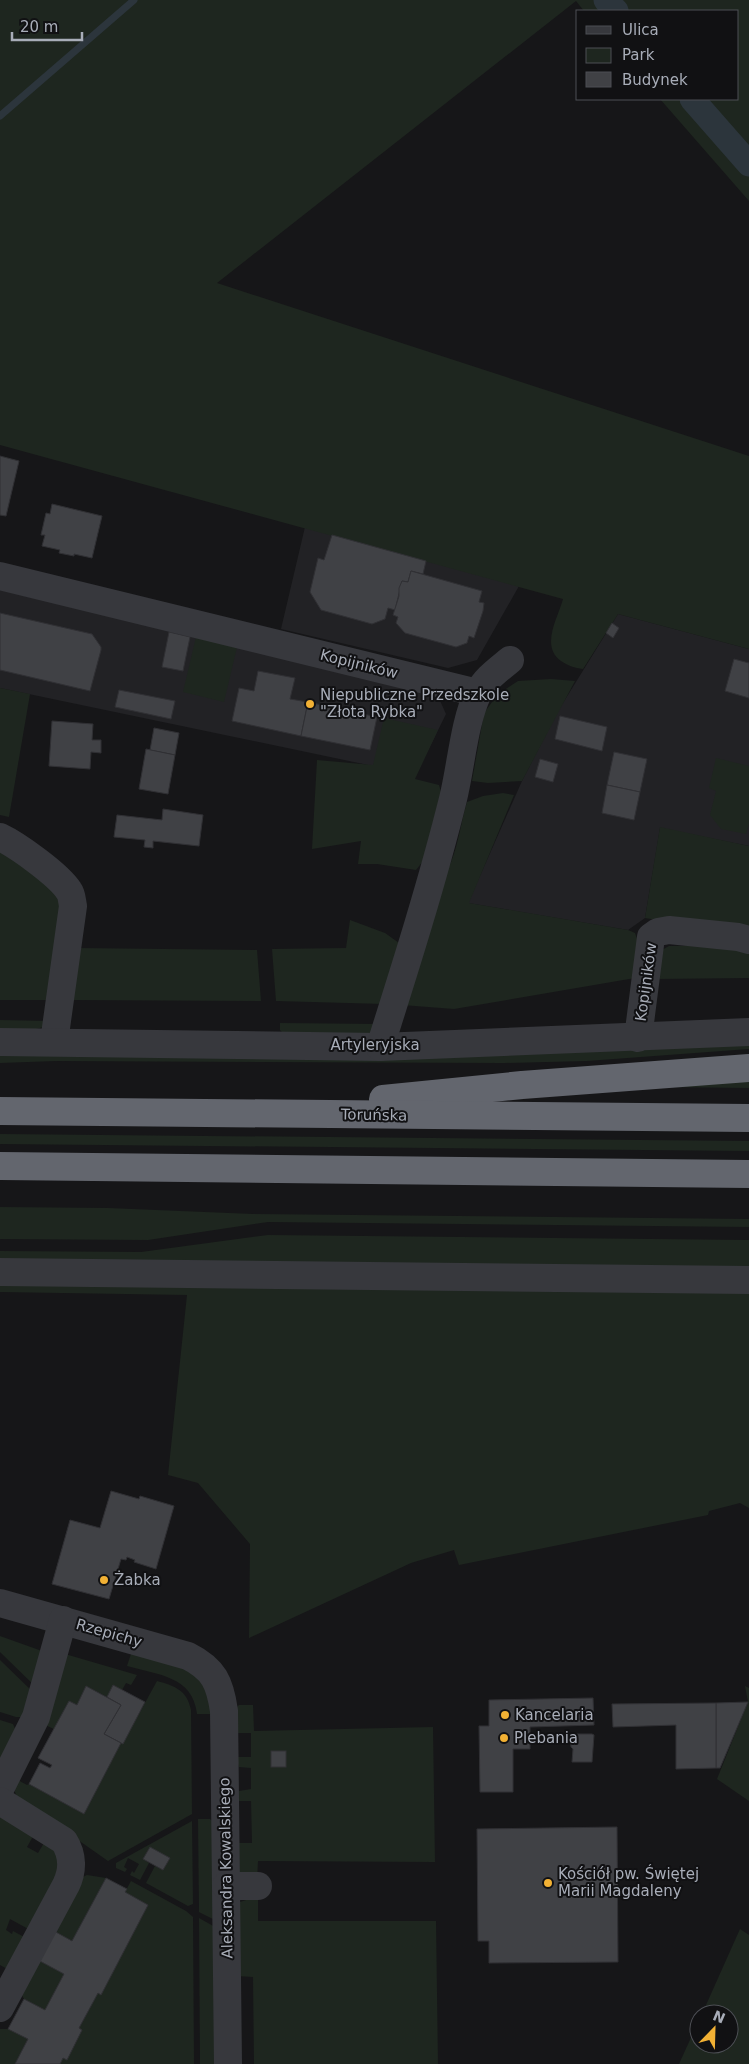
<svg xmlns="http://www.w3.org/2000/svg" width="749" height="2064" viewBox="0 0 749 2064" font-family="'DejaVu Sans',sans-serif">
<rect width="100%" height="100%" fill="#161618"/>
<g fill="#222225">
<polygon points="305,527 332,535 519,586 477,660 448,668 281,629"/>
<polygon points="0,590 437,694 446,714 416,775 0,688"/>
<polygon points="618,614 749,649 749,846 660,828 645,918 628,930 468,903 522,781 558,711"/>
</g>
<g fill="#1e261f">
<path d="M 0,0 L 749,0 L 749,201 L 660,99 L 738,99 L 738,11 L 584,11 L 576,1 L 217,283 L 749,456 L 749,649 L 618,614 L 583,669 C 574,668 569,666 561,661 C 540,646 558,618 563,599 L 0,445 Z"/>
<polygon points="196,637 237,647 224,702 183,692"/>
<polygon points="551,679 575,681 522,781 488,783 472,781 484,713 498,694 518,681"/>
<polygon points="0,688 30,694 9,817 0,815"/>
<polygon points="384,718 438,730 415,779 439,785 441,792 423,861 416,870 377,864 358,864 361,841 312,849 317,760 373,765"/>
<polygon points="716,758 749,766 749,824 746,834 721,829 710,815 716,791 709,788"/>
<path d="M 503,793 L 514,795 L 469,903 L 628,930 L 635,933 L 641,950 L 635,978 L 454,1009 L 402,1005 L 447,871 C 458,850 460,825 467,802 L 483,796 Z"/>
<polygon points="660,827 749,846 749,935 645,918"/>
<polygon points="0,850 47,882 64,906 52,1000 0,1000"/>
<polygon points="350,920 385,933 399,943 384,1004 276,1001 272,949 346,948"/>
<polygon points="739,945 749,948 749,978 655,979 660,951 669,946"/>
<polygon points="76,948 257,950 261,1001 68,1000"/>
<path d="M 0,1020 L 51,1021 C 41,1034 15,1029 0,1029 Z"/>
<polygon points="280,1023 378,1024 370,1033 362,1035 284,1034 280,1030"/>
<polygon points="749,1038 749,1049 587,1061 504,1063 56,1061 0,1063 0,1053"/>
<polygon points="749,1077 749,1088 659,1087"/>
<polygon points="0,1134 749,1141 749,1151 0,1144"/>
<polygon points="0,1207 108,1208 253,1214 749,1219 749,1227 268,1222 148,1240 0,1239"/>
<polygon points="268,1235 749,1240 749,1271 0,1263 0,1251 141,1252"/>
<polygon points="0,1281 749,1289 749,1508 740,1503 709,1511 708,1515 459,1565 454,1550 411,1563 249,1638 250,1544 198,1483 168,1475 187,1295 0,1292"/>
<polygon points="0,1636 42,1651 38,1689 0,1652"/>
<path d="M 132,1651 L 193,1672 L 207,1689 L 213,1714 L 197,1714 C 193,1676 158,1675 127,1666 Z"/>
<polygon points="65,1654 137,1675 131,1685 126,1683 122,1690 113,1685 107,1697 86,1686 77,1705 69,1701 54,1729 43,1724"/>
<polygon points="0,1660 36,1695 26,1717 16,1717 0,1712"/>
<path d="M 157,1681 C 175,1686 187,1690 191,1710 L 192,1814 L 108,1861 L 17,1797 L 13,1787 L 14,1778 L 27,1785 L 29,1784 L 84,1814 L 121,1743 L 123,1743 Z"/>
<polygon points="745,1686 749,1688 749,1801 717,1779 748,1702"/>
<polygon points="239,1705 253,1705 254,1731 433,1727 435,1862 258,1861 257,1881 236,1873 236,1843 252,1843 251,1801 236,1801 239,1791 251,1789 251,1768 239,1767 235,1757 251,1757 251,1733 235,1733 235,1709"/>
<polygon points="0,1720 13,1724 19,1738 0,1773"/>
<polygon points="0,1810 36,1831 27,1847 38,1853 47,1838 54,1842 61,1878 32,1931 10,1919 6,1930 12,1934 13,1931 28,1939 11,1971 0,1965"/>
<polygon points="198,1819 210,1819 214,1823 215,1920 199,1912"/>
<polygon points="192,1821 193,1904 188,1906 146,1883 155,1866 163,1870 170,1858 149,1848 143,1859 149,1863 140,1880 130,1875 132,1871 134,1873 139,1864 128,1858 124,1867 127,1869 125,1872 116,1868 116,1863"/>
<polygon points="87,1875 106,1878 72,1941 54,1931 79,1879"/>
<polygon points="131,1881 186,1911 193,1917 194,2064 60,2064 63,2058 67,2060 82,2030 79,2028 98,1993 101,1994 148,1905 125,1892"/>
<polygon points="258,1896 258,1921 436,1921 438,2064 254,2064 253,1977 237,1976 237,1903"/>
<polygon points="199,1918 215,1927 216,2064 200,2064"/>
<polygon points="740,1929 749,1935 749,2064 679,2064 699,2020 699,2044 729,2044 729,2014 702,2014"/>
<polygon points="38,1960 64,1974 45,2010 24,1999 19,1990"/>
<polygon points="0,2029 8,2029 28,2039 15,2064 0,2064"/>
</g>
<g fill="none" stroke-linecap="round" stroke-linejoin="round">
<polyline stroke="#2c353c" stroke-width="7" points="0,116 134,0"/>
<g stroke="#2c353c" stroke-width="25">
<polyline points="606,0 616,11"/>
<polyline points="692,99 749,164"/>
</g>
</g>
<g fill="#404145" stroke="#303034">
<polygon points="0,456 19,461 6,516 0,515"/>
<polygon points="52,504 102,516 92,558 74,554 74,556 59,553 60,550 42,546 45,535 41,535 46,513 50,514"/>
<polygon points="332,535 426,561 423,574 411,571 408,582 402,581 395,610 388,608 385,619 372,624 321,610 310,592 318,558 324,560"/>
<polygon points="411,571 482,591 479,602 484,603 483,611 474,638 469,636 467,643 456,647 405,633 396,623 398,617 393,615 399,596 399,588 402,581 408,582"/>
<polygon points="0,613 92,634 101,647 101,650 90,691 0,670"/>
<polygon points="612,623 619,628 613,638 606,633"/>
<polygon points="169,632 190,637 183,671 162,667"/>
<polygon points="734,659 749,663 749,698 725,691"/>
<polygon points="258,671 295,678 290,699 308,702 301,736 232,721 239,688 254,691"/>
<polygon points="119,690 175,701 171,719 115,707"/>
<polygon points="308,702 377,717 370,750 301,736"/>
<polygon points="560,716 607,727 602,751 555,739"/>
<polygon points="52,721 93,724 92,740 101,740 101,753 91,752 90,769 49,766"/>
<polygon points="154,728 179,733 175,755 150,750"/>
<polygon points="146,749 175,755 168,794 139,789"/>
<polygon points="614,752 647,759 640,792 607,785"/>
<polygon points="540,759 558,764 553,782 535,777"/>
<polygon points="607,785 640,792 634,820 602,813"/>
<polygon points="163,809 203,815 199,846 153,841 153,848 144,847 145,840 114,837 117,815 162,820"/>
<polygon points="111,1491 139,1499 140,1496 174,1506 156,1569 134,1562 135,1560 127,1557 126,1560 121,1559 109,1599 52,1584 70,1520 100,1528"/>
<polygon points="113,1685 145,1702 123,1744 104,1734 121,1705 107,1697"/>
<polygon points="86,1686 121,1705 104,1734 121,1743 84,1814 29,1784 40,1763 50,1768 52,1765 38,1758 69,1701 77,1705"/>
<polygon points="593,1698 594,1725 530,1727 530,1749 513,1749 513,1792 480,1792 479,1726 489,1726 489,1700"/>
<polygon points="748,1702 720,1768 716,1768 716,1703"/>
<polygon points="716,1703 716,1768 676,1769 676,1725 613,1727 612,1704"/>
<polygon points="572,1734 592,1734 594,1735 592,1762 572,1762 573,1749 571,1747 570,1736"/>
<rect x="271" y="1751" width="15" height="16"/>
<polygon points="617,1827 618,1962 489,1963 489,1941 478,1941 477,1829"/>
<polygon points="150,1847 170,1858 163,1870 143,1859"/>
<polygon points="106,1878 127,1889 125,1892 148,1905 101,1995 98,1993 79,2028 82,2030 67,2060 63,2058 60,2064 15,2064 28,2039 8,2029 24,1999 45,2010 64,1974 38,1960 54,1931 72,1941"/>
</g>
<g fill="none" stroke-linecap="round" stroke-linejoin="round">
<g stroke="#37383d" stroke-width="28">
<polyline points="0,576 478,693"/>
<path d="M 0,837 C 17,845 59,875 69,891 C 72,895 72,902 73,906 L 54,1042"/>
<polyline points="638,1038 651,937 658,932 669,930 738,937 749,940"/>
<polyline points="0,1042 380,1047 749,1032"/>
<path d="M 380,1047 C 406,965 432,883 453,799 C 461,767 464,722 478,693 C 485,679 498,670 510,660"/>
<polyline points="0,1272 749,1280"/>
<path d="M 0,1603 L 188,1656 C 214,1669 220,1683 224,1711 L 228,2064"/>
<polyline points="0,1789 36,1717 63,1620"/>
<path d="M 0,1801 L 64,1841 C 73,1855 73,1871 66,1885 L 0,2008"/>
<polyline points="226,1886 258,1886"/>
</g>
<g stroke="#63666e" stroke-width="28">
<polyline points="383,1099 522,1085 749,1068"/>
<polyline points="0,1111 749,1118"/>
<polyline points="0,1166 749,1174"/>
</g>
</g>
<g fill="#f2b134" stroke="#111113" stroke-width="2">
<circle cx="310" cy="704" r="5"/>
<circle cx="104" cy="1580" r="5"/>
<circle cx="505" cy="1715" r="5"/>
<circle cx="504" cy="1738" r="5"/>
<circle cx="548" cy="1883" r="5"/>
</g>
<g text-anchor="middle" stroke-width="4" stroke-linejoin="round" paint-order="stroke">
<g font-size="15" fill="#a8adb8" stroke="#111113">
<text transform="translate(359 664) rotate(14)" y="5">Kopijników</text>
<text transform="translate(646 982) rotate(-82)" y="5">Kopijników</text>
<text x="375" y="1050">Artyleryjska</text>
<text transform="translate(374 1115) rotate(1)" y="5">Toruńska</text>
<text transform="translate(109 1633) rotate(16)" y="5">Rzepichy</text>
<text transform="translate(226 1868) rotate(-91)" y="5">Aleksandra Kowalskiego</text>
</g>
<g font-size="15" fill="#a8adb8" stroke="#111113" text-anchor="start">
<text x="320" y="700">Niepubliczne Przedszkole<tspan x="320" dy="17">"Złota Rybka"</tspan></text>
<text x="114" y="1585">Żabka</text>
<text x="515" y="1720">Kancelaria</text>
<text x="514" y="1743">Plebania</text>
<text x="558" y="1879">Kościół pw. Świętej<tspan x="558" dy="17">Marii Magdaleny</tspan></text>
</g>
</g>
<rect x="576" y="10" width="162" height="90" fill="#111113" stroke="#4d4f55"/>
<rect x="586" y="26" width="25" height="8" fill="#37383d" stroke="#4d4f55"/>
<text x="622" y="35" font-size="15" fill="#a8adb8">Ulica</text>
<rect x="586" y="48" width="25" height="15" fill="#1e261f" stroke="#4d4f55"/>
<text x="622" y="60" font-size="15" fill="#a8adb8">Park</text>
<rect x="586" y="72" width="25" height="15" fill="#404145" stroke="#4d4f55"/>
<text x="622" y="85" font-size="15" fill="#a8adb8">Budynek</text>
<g transform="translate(714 2029) rotate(23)"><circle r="24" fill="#111113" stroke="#4d4f55"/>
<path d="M0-4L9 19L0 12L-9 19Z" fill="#f2b134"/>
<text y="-8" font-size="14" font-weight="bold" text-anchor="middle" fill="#a8adb8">N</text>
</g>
<path d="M12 32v8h70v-8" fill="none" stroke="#a8adb8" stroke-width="2.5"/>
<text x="20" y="32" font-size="15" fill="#a8adb8" stroke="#111113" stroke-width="4" paint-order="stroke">20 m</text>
</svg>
